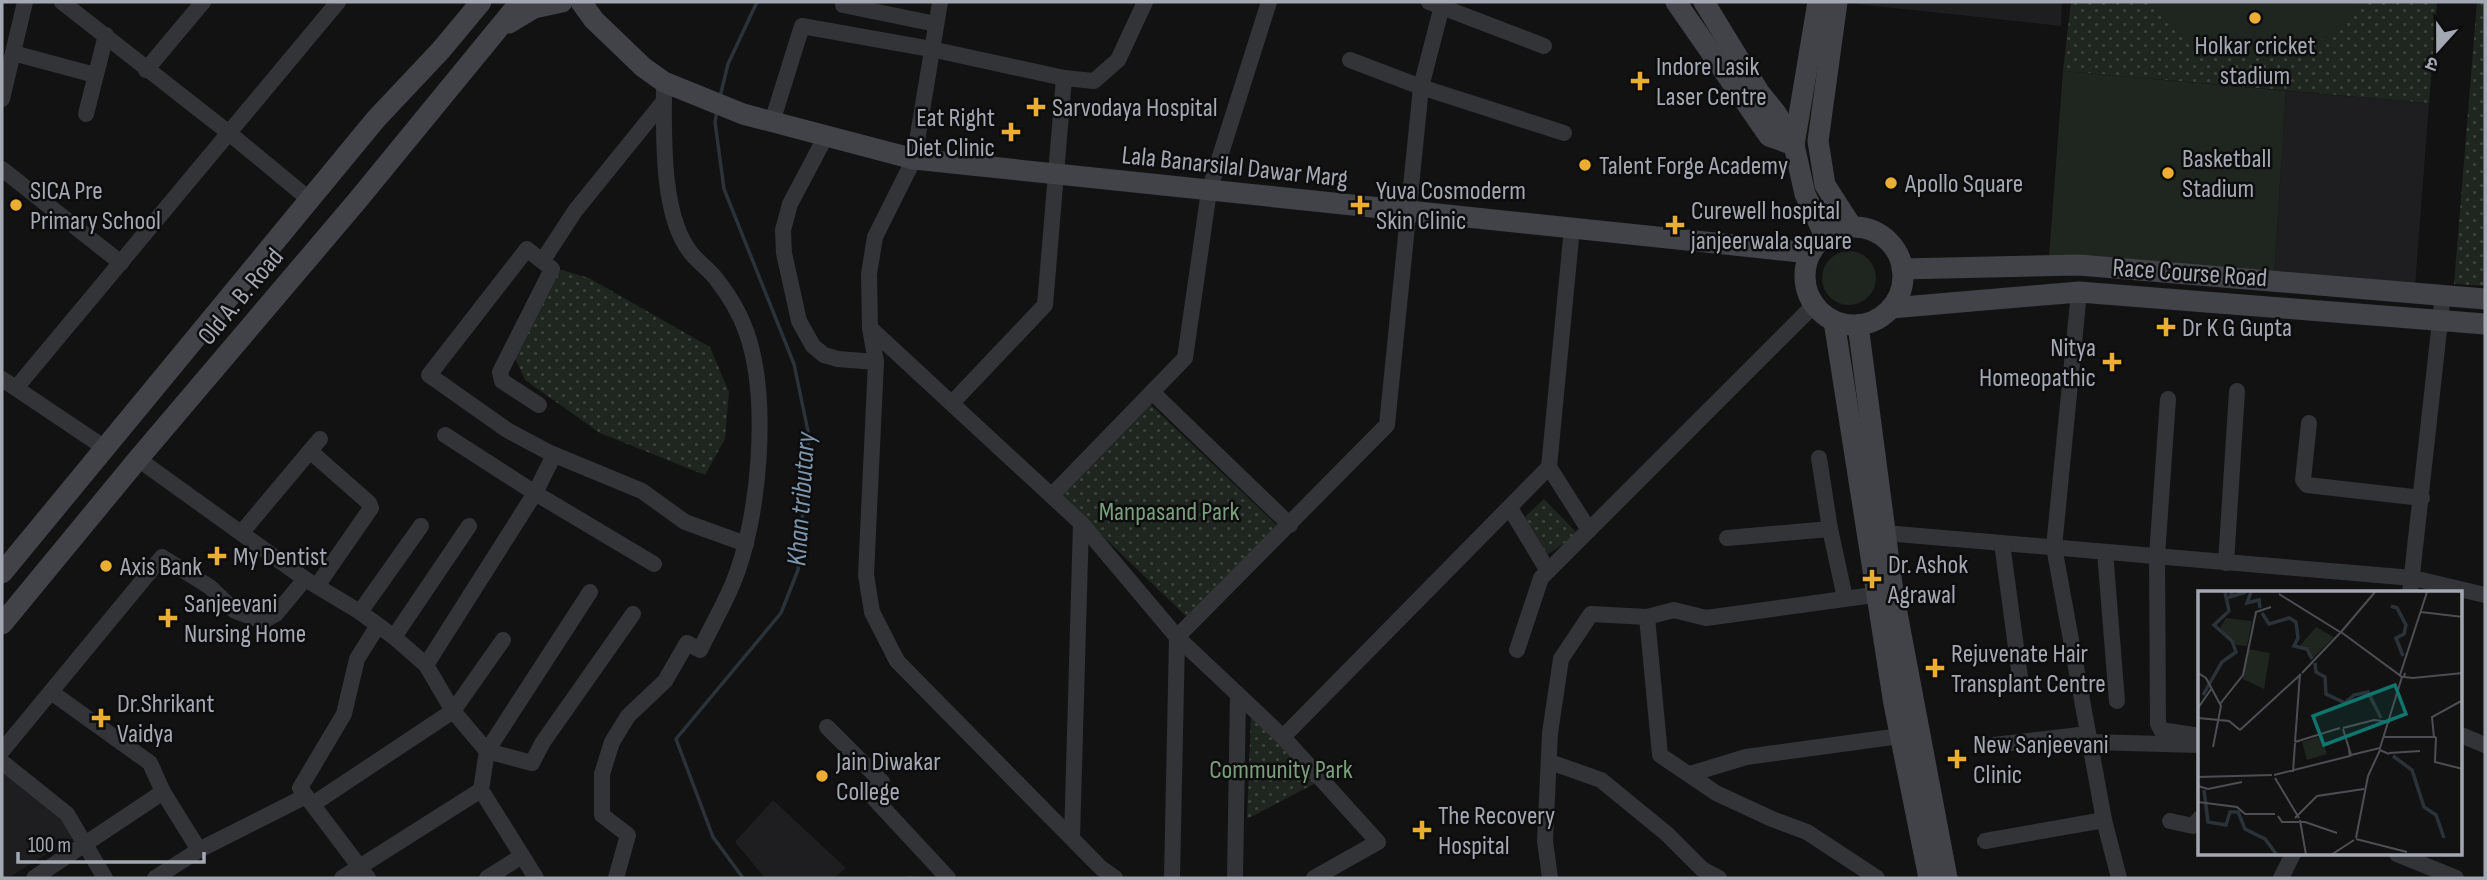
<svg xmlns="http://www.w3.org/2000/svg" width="2487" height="880" viewBox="0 0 2487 880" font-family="'Sofia Sans Condensed','Noto Sans Devanagari',sans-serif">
<defs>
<pattern id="grass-dots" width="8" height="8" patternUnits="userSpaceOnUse" patternTransform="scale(1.75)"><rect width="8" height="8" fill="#1e261f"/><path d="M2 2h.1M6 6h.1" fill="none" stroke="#3c433d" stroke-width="1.8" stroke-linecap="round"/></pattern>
</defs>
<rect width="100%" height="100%" fill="#121213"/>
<g fill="#1e1e20">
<polygon points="1857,2 2062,2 2061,26 1857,4"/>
<polygon points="2286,91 2429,103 2415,287 2274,276"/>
<polygon points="2,771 64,817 74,837 8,878 2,878"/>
<polygon points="773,800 846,868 834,878 765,878 735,842"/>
</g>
<g fill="url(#grass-dots)">
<polygon points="2071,2 2437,2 2429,103 2063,71"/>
<polygon points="2477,2 2485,2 2485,286 2454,284"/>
<polygon points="558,269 589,278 710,347 729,392 725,439 705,475 600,433 525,380 511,349"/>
<polygon points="1150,404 1279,527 1190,620 1061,496"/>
<polygon points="1544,499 1578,534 1544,557 1516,525"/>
<polygon points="1254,703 1329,776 1249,818 1247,818 1251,715"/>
</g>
<g fill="#1e261f">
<polygon points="2147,2 2362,2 2330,35 2307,47 2287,54 2253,58 2225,55 2179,34"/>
<polygon points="2063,71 2286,91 2274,276 2049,256"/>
<circle cx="1849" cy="278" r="27"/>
</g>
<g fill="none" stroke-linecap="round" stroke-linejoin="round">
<g stroke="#2b3238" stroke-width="3.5">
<polyline points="720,97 728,64 757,2"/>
<polyline points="717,111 715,122 724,189 794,364 809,436 798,570 781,613 676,739 713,837 743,878"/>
<polyline points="908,878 912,878"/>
</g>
<g stroke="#333438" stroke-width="16">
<polyline points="62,2 229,133 310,200"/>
<polyline points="940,2 914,159 875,237 869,274 870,328 876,362 866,575 872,612 897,661 1101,868 1115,878"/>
<polyline points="1429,2 1544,46"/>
<polyline points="843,5 936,24"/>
<polyline points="13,53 95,75"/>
<polyline points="1350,60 1421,87 1564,133"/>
<polyline points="146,70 203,2"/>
<polyline points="2,99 25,2"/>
<polyline points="86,114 106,35"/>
<polyline points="772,122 802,26 931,49 1064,78 1094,81 1118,60 1145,2"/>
<polyline points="826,136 790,204 783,230 784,253 799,321 813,346 824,355 838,359 876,362"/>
<polyline points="2,169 121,263"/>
<polyline points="543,260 575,211 664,101"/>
<polyline points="870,328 1081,523 1177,637 1283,737 1378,842 1314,878"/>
<polyline points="2,379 105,448"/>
<polyline points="16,388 338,2"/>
<polyline points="1152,392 1290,525"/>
<polyline points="2168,399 2157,556 2158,724 2161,730 2200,736"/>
<polyline points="952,403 1045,305 1064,78"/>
<polyline points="539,405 502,381 500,372 552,269 527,249 429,375 507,430 550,453 642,491 685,522 746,544"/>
<polyline points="2309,423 2303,480 2307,485 2422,498"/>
<polyline points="445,435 535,493 654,564"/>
<polyline points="1819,458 1830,529 1845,598"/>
<polyline points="138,459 305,579 360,612 394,637 426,665 453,711 487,751 481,790 536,878"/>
<polyline points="1549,467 1589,530"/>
<polyline points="1052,495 1185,358 1209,191 1269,2"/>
<polyline points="1510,508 1548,571"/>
<polyline points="242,532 310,451"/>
<polyline points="1885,533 2413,578 2485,595"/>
<polyline points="1727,538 1830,529"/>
<polyline points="2002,543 2020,677"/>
<polyline points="2105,552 2117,701"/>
<polyline points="2226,563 2237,391"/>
<polyline points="317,586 371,508 369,503 310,451 320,439"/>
<polyline points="590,592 487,751 532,763 543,742 633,614"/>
<polyline points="2410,593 2443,294"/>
<polyline points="360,612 421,526"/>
<polyline points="1647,617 1660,755 1716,793 1772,819 1807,832 1877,878"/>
<polyline points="394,637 469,526"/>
<polyline points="1517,650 1541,578 1814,305"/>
<polyline points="426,665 535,493 554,455"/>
<polyline points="51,692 150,763 163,792 199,850"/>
<polyline points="827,727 882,782 870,794 948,878"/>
<polyline points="2461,735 2485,745"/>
<polyline points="1283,737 1549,467 1572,228"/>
<polyline points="2089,742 2200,745"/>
<polyline points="1994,745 2088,734"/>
<polyline points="2,751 162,557 210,587 235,611 263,621 276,614 305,579"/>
<polyline points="2,762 67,814 105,878"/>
<polyline points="1550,762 1601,780 1667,834 1702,869 1719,878"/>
<polyline points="1690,774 1746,757 1900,736"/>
<polyline points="313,804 453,711 503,640"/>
<polyline points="2104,820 2119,878"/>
<polyline points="2170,821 2193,826 2200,818"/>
<polyline points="1072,838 1081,523"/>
<polyline points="1985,841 2104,820 2054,547 2079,292"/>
<polyline points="2397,854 2456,878"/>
<polyline points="34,878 163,792"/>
<polyline points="155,878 199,850 306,796"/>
<polyline points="342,878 481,790"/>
<polyline points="368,878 300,788 344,714 357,659 377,627"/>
<polyline points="487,878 522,856"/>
<path d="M 616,878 L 628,835 L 602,815 L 602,774 L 612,742 L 628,716 L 665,681 L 687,643 L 700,650 C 711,627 724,605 733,583 C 760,518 770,397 746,331 C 740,314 728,294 717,280 C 710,270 699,263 691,253 C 660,215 664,130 664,82"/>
<polyline points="1172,878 1177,637 1387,425 1421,87 1443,2"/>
<polyline points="1235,878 1238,695"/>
<polyline points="1550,878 1545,841 1550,733 1561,659 1591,614 1647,617 1674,610 1706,618 1888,593"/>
<polyline points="2281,878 2293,854"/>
</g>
<g stroke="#414348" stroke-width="21">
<polyline points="581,2 594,20 643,67 664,82 743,114 914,159 1810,253"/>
<polyline points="1676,2 1769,136 1794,145"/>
<polyline points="1704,2 1759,92 1776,113 1794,145 1805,194 1825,236"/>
<polyline points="1837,2 1818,141 1825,185 1852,227"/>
<polyline points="509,23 534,8 562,2"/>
<polyline points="1794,145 1818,2"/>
<circle cx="1854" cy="276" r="49"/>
<polyline points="1902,269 2079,265 2485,299"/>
<polyline points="1891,308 2079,292 2485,324"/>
<polyline points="1834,321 1894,704 1929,878"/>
<polyline points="1858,325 1893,592 1947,878"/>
<polyline points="2,573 376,119 441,50 481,2"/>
<polyline points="2,624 138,459 357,201 520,2"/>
</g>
</g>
<g fill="#ebae32" stroke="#0d0d0e" stroke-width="2.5">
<circle cx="2255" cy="18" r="7"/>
<path d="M1636.5 70.5h7v7h7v7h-7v7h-7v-7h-7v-7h7z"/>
<path d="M1032.5 96.5h7v7h7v7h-7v7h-7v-7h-7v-7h7z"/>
<path d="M1007.5 121.5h7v7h7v7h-7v7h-7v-7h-7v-7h7z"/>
<circle cx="1585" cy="165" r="7"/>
<circle cx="2168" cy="173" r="7"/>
<circle cx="1891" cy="183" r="7"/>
<circle cx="16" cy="205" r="7"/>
<path d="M1356.5 194.5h7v7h7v7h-7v7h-7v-7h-7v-7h7z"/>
<path d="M1671.5 214.5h7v7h7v7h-7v7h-7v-7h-7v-7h7z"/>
<path d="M2162.5 316.5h7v7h7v7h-7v7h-7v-7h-7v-7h7z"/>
<path d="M2108.5 351.5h7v7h7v7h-7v7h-7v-7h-7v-7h7z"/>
<path d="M213.5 545.5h7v7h7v7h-7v7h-7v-7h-7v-7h7z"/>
<circle cx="106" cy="566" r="7"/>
<path d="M1868.5 568.5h7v7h7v7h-7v7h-7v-7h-7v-7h7z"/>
<path d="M164.5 607.5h7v7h7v7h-7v7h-7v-7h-7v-7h7z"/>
<path d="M1931.5 657.5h7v7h7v7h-7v7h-7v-7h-7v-7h7z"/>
<path d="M97.5 707.5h7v7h7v7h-7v7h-7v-7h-7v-7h7z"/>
<path d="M1953.5 748.5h7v7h7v7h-7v7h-7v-7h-7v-7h7z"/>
<circle cx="822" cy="776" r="7"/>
<path d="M1418.5 819.5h7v7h7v7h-7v7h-7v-7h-7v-7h7z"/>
</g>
<g text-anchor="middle" stroke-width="5" stroke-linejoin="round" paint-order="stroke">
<g font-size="26" fill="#a4a8b3" stroke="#0d0d0e" text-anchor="start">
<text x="2255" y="54" text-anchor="middle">Holkar cricket<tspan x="2255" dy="30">stadium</tspan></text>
<text x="1656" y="75">Indore Lasik<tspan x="1656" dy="30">Laser Centre</tspan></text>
<text x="1052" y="116">Sarvodaya Hospital</text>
<text x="995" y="126" text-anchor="end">Eat Right<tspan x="995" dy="30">Diet Clinic</tspan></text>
<text x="2182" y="167">Basketball<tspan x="2182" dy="30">Stadium</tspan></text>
<text x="1599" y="174">Talent Forge Academy</text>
<text x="1905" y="192">Apollo Square</text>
<text x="30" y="199">SICA Pre<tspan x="30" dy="30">Primary School</tspan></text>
<text x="1376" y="199">Yuva Cosmoderm<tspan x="1376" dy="30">Skin Clinic</tspan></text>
<text x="1691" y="219">Curewell hospital<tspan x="1691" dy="30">janjeerwala square</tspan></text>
<text x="2182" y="336">Dr K G Gupta</text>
<text x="2096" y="356" text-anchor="end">Nitya<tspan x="2096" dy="30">Homeopathic</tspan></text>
<text x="233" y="565">My Dentist</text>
<text x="1888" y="573">Dr. Ashok<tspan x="1888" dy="30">Agrawal</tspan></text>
<text x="120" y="575">Axis Bank</text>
<text x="184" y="612">Sanjeevani<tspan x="184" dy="30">Nursing Home</tspan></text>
<text x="1951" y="662">Rejuvenate Hair<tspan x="1951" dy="30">Transplant Centre</tspan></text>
<text x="117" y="712">Dr.Shrikant<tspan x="117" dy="30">Vaidya</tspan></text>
<text x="1973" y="753">New Sanjeevani<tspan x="1973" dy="30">Clinic</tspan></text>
<text x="836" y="770">Jain Diwakar<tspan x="836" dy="30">College</tspan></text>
<text x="1438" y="824">The Recovery<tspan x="1438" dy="30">Hospital</tspan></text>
</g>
<g font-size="26" fill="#a4a8b3" stroke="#0d0d0e">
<text transform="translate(1235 166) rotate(6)" y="9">Lala Banarsilal Dawar Marg</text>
<text transform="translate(2190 272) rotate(4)" y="9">Race Course Road</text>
<text transform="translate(240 296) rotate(-50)" y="9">Old A. B. Road</text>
</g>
<g font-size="26" fill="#7b9e7d" stroke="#0d0d0e">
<text x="1169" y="520">Manpasand Park</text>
<text x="1281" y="778">Community Park</text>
</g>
<g font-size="28" font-style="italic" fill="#7b96ae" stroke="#0d0d0e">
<text transform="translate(800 499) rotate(-86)" y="10">Khan tributary</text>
</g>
</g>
<g transform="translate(2198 591)">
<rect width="264" height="264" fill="#121213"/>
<path d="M 28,27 L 54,30 L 49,55 L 38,54 L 22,37 ZM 118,36 L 136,46 L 115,67 L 109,57 L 101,56 ZM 50,58 L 72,62 L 66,98 L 45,88 ZM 123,145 L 129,163 L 109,169 L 104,151 Z" fill="#1e261f"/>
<path fill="none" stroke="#2b3238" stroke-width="3.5" d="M 34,1 L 32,6 L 48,1M 53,1 L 49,12 L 61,9 L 62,17M 193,15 L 199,17 L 208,34 L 206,43 L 198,47 L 205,65M 64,22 L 71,33 L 91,27 L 98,31 L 100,47 L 96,55 L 109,58 L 114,68M 117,72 L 118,81 L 127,86 L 128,103 L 147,112 L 156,104 L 170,101 L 183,127M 5,104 L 24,71 L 38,61 L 34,50 L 16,34 L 31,20 L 27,1M 195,165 L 214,179 L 226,216 L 238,224 L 246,247M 6,199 L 10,231 L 28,234 L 32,221 L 40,221 L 47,238 L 67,248 L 79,264"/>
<path fill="none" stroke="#4c4e53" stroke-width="2" d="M 81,3 L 142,41M 223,21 L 265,26M 143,41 L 204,86 L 182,157 L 153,164 L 145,138M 143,41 L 177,1M 0,82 L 8,87 L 23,115 L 15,156M 104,82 L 143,41M 207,82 L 206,86 L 215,87 L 265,82M 202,84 L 229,1M 22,113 L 45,84 L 58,21 L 73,16M 0,117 L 14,97M 0,127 L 31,130 L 42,139M 145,137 L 176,129 L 192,131M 42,139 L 103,83M 186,146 L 238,146M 238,146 L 237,171 L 265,178M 236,147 L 234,126 L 265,109M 97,151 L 102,83M 97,151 L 142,137M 191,162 L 222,160M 95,181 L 97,152M 76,184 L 152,165 L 151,159M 0,186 L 74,184M 77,187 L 101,227M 0,195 L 10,198 L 44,191M 0,211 L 39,216 L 47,223 L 77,223M 80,225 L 84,231 L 107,231 L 139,242M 97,227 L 119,205 L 166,198M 102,229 L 108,264M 158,247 L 170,185 L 182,159 L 191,163M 158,248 L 209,261M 133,264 L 156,249"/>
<path fill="#0f766e" fill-opacity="0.15" stroke="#0f766e" stroke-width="3.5" d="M 197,94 L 208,123 L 126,154 L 115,125 Z"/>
<rect width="264" height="264" fill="none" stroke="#a4a8b3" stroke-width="3.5"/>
</g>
<rect width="2487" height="880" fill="none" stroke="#a4a8b3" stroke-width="7"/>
<g transform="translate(2438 49) rotate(201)" stroke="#0d0d0e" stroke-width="5" paint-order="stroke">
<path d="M0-5L12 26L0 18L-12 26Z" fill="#a4a8b3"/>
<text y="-10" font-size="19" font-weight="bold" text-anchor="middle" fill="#a4a8b3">उ</text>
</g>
<path d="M18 852v10h186v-10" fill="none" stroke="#a4a8b3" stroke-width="3.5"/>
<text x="28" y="852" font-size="21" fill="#a4a8b3" stroke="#0d0d0e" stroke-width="5" paint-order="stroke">100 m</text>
</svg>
